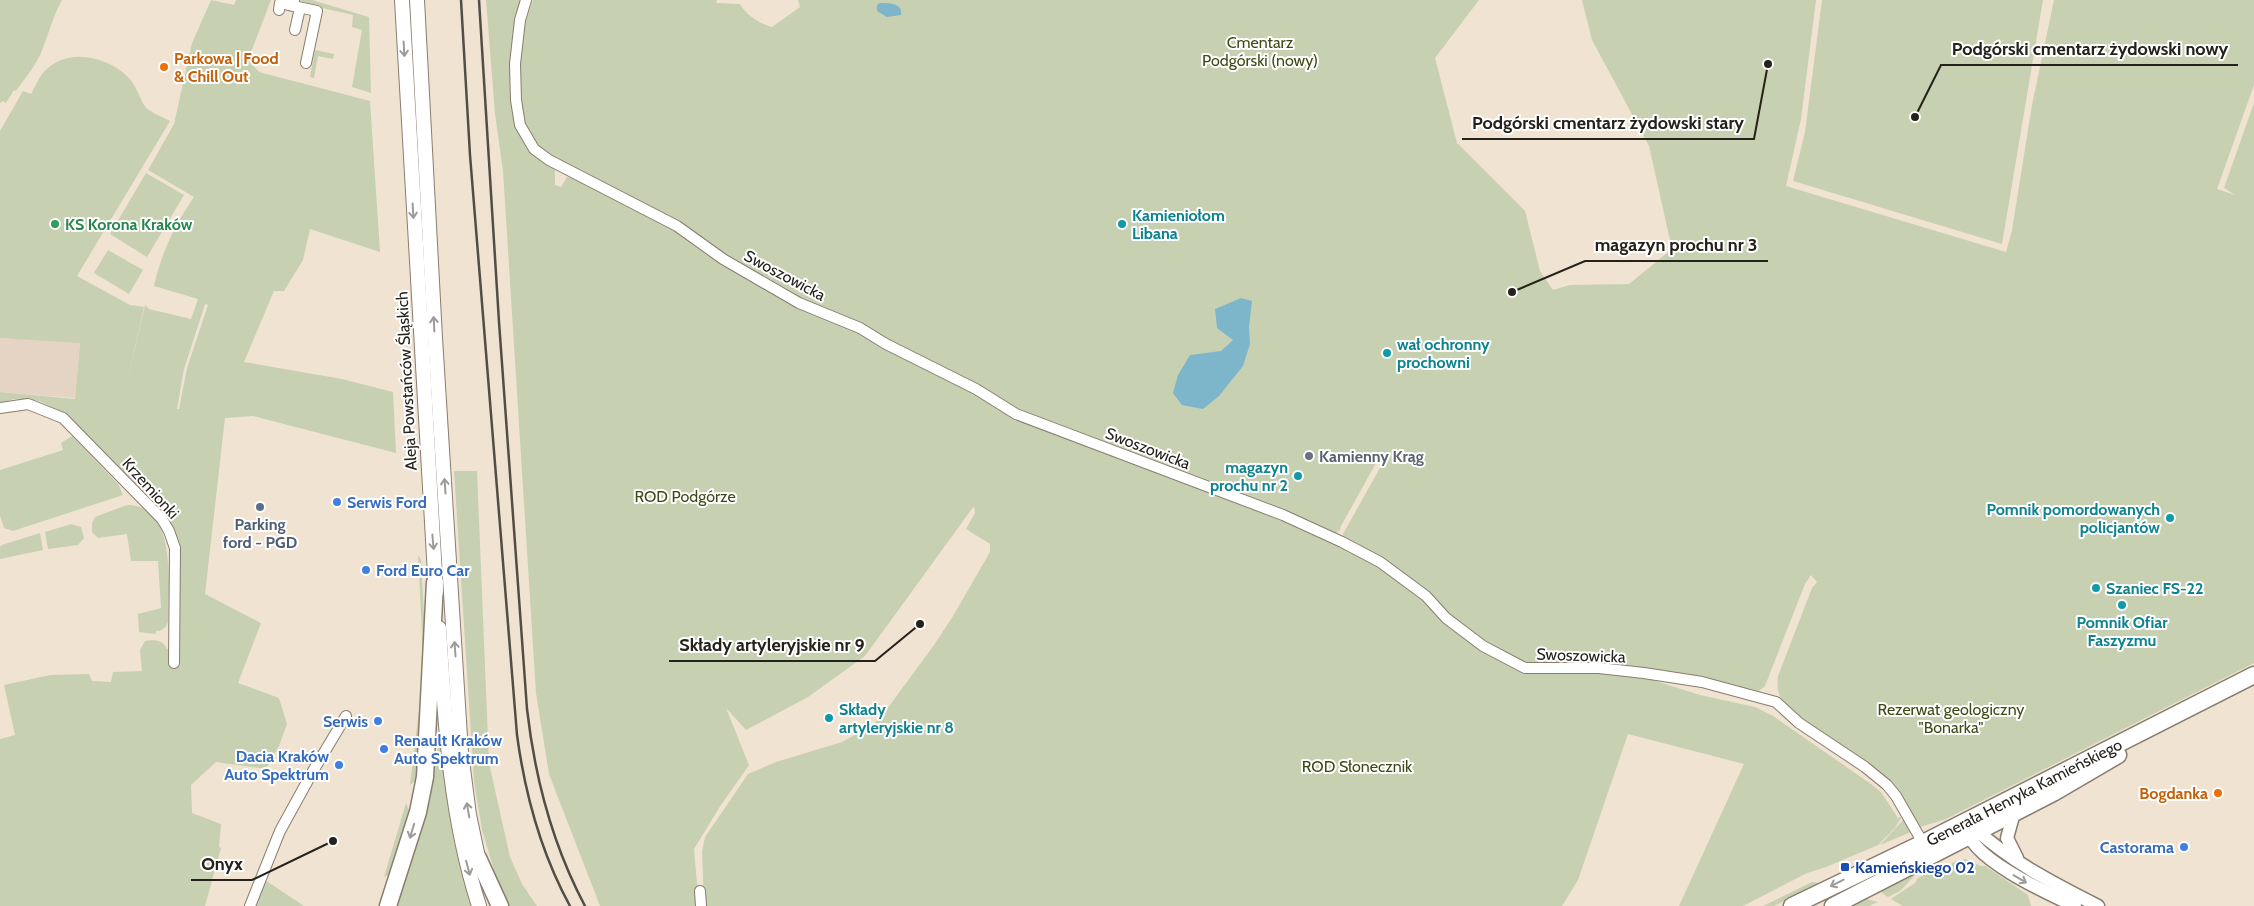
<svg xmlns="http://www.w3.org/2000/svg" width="2254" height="906" viewBox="0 0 2254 906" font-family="Cabin,sans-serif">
<rect width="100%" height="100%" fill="#f0e3d2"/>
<polygon fill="#e5d4c4" points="0,338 80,342 75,398 0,392"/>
<g fill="#c8d0b2" fill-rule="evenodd">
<path d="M 0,0 L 62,0 C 52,18 48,37 40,55 C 33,69 25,78 16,91 L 14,90 L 6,103 L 3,101 L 0,103 Z"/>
<path d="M 211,0 L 234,5 L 236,0 L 271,0 L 248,60 L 259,72 L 370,101 L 380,252 L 310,229 L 303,260 L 284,291 L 274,291 L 244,362 L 342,379 L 393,392 L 396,453 L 253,416 L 225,418 L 205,594 L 261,623 L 238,683 L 279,698 L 287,724 L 279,746 L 266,769 L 216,762 L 191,785 L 192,813 L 221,824 L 219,847 L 221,848 L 205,906 L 0,906 L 0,739 L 15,735 L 4,685 L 50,675 L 89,674 L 92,681 L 111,682 L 113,672 L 142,671 L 140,650 L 145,641 C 155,639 163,640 167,649 L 178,648 L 179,549 L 158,508 L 64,413 L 39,401 L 14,399 L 0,403 L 0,392 L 75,399 L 80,343 L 0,338 L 0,131 L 23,91 L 31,94 C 36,85 40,74 48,68 C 71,48 108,57 129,78 C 136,86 139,96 144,105 C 148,112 163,117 170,121 L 77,276 L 130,305 L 144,307 L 125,391 L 145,305 L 149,309 L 191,319 L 198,299 L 154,286 C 161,253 175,225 194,197 L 148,170 L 174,124 L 192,43 ZM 205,304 L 208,305 L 187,368 L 179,409 L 177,409 L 184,369 Z"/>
<polygon points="299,0 312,0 369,17 371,93 352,87 362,30 352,27 353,15 305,4"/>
<polygon points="486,0 523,0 516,22 520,135 536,156 555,169 555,185 561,187 567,177 574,178 629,205 1027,423 1123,461 1136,465 1146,465 1324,536 1334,544 1339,543 1372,560 1525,671 1592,673 1646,678 1700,695 1755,707 1773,716 1871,784 1881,792 1898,818 1902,816 1895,828 1878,845 1826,867 1807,873 1743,906 1679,906 1744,764 1628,734 1578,880 1562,906 704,906 702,852 705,837 748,774 776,762 842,742 873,725 887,709 934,645 953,616 990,552 990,544 966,529 975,513 974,506 865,656 808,697 746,730 726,708 749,765 719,808 694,849 699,906 600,906 549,774 536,693 503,171 495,114"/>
<path d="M 533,0 L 717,0 L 716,3 L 740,4 C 747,16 759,23 772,27 L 800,7 L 798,0 L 1479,0 L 1435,58 L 1457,143 L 1525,211 L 1540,271 L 1553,290 L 1570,285 L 1629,284 L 1672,249 L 1649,146 L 1592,40 L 1582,0 L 1816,0 L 1801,119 L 1786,186 L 2006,252 L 2012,230 L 2032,105 L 2054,0 L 2254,0 L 2254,85 L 2217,189 L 2235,195 L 2224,188 L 2254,103 L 2254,663 L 1946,819 L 1920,827 L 1896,789 L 1794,715 C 1781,701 1776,695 1778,676 L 1812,588 L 1817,582 L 1811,575 L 1805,584 L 1765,686 L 1759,691 L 1693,678 L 1522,664 L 1499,653 L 1344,540 L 1343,534 L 1386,457 L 1381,454 L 1340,528 L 1341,529 L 1332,536 L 1033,420 L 803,303 L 544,154 L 527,133 L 521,112 L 519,62 L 522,31 Z"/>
<polygon points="1822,0 2043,0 2002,244 1793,181 1805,132"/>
<polygon points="315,50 334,54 333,59 318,56 314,78 310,77"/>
<polygon points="146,173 184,195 147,257 110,234"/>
<polygon points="108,250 143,270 129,294 94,273"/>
<polygon points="72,436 118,484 123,495 13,531 4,528 0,515 0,470 63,450 61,443"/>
<polygon points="454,471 477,471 489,763 510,857 522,884 537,906 505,906 482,830 474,781"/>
<path d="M 127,505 C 178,505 168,587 168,622 C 166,628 162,631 156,631 L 156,634 L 139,632 L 138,614 L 161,608 L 158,561 L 131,561 L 127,534 L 98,538 L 92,532 L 92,523 L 95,517 Z"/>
<polygon points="71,524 81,527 84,538 78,545 48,549 45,532"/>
<polygon points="40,533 43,550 0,559 0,547 2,545"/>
<polygon points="418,555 421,560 425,633 422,682 422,632"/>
<polygon points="421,693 417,779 410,785"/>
<polygon points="440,736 474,906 396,906 428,804"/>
<polygon points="406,803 413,820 394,872 384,877"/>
<polygon points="1904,819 1911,832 1880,845"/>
<polygon points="1966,859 1981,866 1985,866 2028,895 2031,906 1903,906 1891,899 1915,883 1918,878 1945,864 1947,866 1956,861"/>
<polygon points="1916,874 1900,891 1888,897 1879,891"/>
<polygon points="265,880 304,906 255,906"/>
<polygon points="1812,882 1820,883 1774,906 1763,906"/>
<polygon points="1866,899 1878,902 1869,906 1851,906"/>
</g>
<g fill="#7db5cb">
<path d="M 880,3 C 889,3 903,3 901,15 L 887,17 L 877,11 L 877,5 Z"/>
<polygon points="1241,298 1252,301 1249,327 1250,344 1243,366 1219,396 1203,409 1182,405 1173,393 1178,375 1190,355 1221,351 1233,340 1217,328 1215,309"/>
</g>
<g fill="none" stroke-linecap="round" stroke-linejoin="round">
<defs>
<g id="minor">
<polyline points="294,0 293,6 317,11 306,63"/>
<polyline points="526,0 520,20 515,64 516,100 520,125 534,149 549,160 677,226 723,259 799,303 860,328 886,344 976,389 1016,414 1283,515 1342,542 1380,562 1426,596 1446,618 1483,646 1525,668 1599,668 1644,673 1702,682 1776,702 1799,723 1865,767 1887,785 1896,796 1923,843"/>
<polyline points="279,10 280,3 293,6"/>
<polyline points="295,30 300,8"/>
<polyline points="0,408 28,404 63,418 162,519 169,531 175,548 174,663"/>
<polyline points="700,891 701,906"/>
<polyline points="250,906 280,831 313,771 346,716"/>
</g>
<g id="tertiary">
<polyline points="2014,813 2007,838 2017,858"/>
<path d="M 1972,826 C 2008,860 2054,884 2098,906"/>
<path d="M 1967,828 C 1969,858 2049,894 2075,906"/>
</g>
<g id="secondary">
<polyline points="402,0 436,592"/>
<polyline points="417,0 435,338 461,753 469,815 480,867"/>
<path d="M 439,628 C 445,723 450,815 479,906"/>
</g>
<g id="primary">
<polyline points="478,858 500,906"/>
<polyline points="388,906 418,812 425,777 435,582"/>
<polyline points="1792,906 1923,843 2254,675"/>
<polyline points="1833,906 2053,793 2118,755"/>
</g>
</defs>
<use href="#minor" stroke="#897d6e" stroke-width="12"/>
<use href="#tertiary" stroke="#897d6e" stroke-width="15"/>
<use href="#secondary" stroke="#897d6e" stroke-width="16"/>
<use href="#primary" stroke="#897d6e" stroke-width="19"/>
<use href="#minor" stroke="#fff" stroke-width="10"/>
<use href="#tertiary" stroke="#fff" stroke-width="12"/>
<use href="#secondary" stroke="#fff" stroke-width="14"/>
<use href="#primary" stroke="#fff" stroke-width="16"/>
<g stroke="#534d44" stroke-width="2.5">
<path d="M 461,0 L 470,155 L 517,735 C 525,794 541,853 570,906"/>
<path d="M 479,0 L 499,322 L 527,709 C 535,779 552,844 585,906"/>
</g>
</g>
<defs><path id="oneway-shaft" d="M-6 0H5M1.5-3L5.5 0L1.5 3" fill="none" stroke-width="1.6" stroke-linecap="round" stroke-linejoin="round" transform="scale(1.25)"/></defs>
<g stroke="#9d9b98">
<use href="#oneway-shaft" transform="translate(404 49) rotate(87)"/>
<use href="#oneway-shaft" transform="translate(413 211) rotate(87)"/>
<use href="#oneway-shaft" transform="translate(434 324) rotate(-93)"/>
<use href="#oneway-shaft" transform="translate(445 486) rotate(-94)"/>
<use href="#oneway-shaft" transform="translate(433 542) rotate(85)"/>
<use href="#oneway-shaft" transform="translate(455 649) rotate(-94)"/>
<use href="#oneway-shaft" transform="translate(468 810) rotate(-100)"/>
<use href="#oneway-shaft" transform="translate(412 831) rotate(107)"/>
<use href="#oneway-shaft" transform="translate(468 868) rotate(75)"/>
<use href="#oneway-shaft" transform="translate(2020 879) rotate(31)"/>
<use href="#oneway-shaft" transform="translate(1837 883) rotate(153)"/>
</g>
<g fill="#e8710a" stroke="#fff" stroke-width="2">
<circle cx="164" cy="67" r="5"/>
<circle cx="2218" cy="793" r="5"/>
</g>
<circle fill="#2e9e5b" stroke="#fff" stroke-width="2" cx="55" cy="224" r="5"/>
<g fill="#0f9aa8" stroke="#fff" stroke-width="2">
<circle cx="1122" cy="224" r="5"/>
<circle cx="1387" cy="353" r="5"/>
<circle cx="1298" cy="476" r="5"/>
<circle cx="2170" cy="518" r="5"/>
<circle cx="2096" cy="588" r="5"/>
<circle cx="2122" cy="605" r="5"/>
<circle cx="829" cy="718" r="5"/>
</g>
<circle fill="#6b7280" stroke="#fff" stroke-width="2" cx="1309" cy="456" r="5"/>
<g fill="#3f7fe0" stroke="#fff" stroke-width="2">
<circle cx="337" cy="502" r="5"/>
<circle cx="366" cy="570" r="5"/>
<circle cx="378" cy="721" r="5"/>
<circle cx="384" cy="749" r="5"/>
<circle cx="339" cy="765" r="5"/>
<circle cx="2184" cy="847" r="5"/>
</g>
<circle fill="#5c6f8a" stroke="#fff" stroke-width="2" cx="260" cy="507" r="5"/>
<rect fill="#1a4fb4" stroke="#fff" stroke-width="2" x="1840" y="862" width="10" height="10" rx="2.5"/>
<g text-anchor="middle" stroke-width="4" stroke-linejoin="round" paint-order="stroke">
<g font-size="16" fill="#3e4913" stroke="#fff">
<text x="1260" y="48">Cmentarz<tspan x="1260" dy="18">Podgórski (nowy)</tspan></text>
<text x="685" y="502">ROD Podgórze</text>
<text x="1951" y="715">Rezerwat geologiczny<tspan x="1951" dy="18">"Bonarka"</tspan></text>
<text x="1357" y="772">ROD Słonecznik</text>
</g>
<g font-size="16" font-weight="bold" fill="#c56008" stroke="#fff" text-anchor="start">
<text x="174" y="64">Parkowa | Food<tspan x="174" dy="18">&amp; Chill Out</tspan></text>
<text x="2208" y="799" text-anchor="end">Bogdanka</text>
</g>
<g font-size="16" font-weight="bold" fill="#0d838f" stroke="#fff" text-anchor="start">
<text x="1132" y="221">Kamieniołom<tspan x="1132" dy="18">Libana</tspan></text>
<text x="1397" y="350">wał ochronny<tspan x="1397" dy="18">prochowni</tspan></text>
<text x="1288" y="473" text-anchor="end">magazyn<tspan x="1288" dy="18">prochu nr 2</tspan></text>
<text x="2160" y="515" text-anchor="end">Pomnik pomordowanych<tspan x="2160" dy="18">policjantów</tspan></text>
<text x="2106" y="594">Szaniec FS-22</text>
<text x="2122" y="628" text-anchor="middle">Pomnik Ofiar<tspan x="2122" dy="18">Faszyzmu</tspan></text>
<text x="839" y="715">Składy<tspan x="839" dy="18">artyleryjskie nr 8</tspan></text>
</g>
<g font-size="16" font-weight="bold" fill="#27864d" stroke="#fff" text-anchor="start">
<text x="65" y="230">KS Korona Kraków</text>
</g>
<g font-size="16" fill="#25211b" stroke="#fff">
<text transform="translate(785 275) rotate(28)" y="6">Swoszowicka</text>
<text transform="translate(406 381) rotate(-93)" y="6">Aleja Powstańców Śląskich</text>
<text transform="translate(1148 448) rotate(21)" y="6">Swoszowicka</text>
<text transform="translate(151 488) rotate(48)" y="6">Krzemionki</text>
<text transform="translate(1581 655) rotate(2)" y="6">Swoszowicka</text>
<text transform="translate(2024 792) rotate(-27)" y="6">Generała Henryka Kamieńskiego</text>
</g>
<g font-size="16" font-weight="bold" fill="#5b616d" stroke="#fff" text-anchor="start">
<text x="1319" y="462">Kamienny Krąg</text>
</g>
<g font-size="16" font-weight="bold" fill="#366cbe" stroke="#fff" text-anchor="start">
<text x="347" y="508">Serwis Ford</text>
<text x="376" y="576">Ford Euro Car</text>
<text x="368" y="727" text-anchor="end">Serwis</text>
<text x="394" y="746">Renault Kraków<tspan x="394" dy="18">Auto Spektrum</tspan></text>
<text x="329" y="762" text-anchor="end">Dacia Kraków<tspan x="329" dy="18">Auto Spektrum</tspan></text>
<text x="2174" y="853" text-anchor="end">Castorama</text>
</g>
<g font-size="16" font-weight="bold" fill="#4e5e75" stroke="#fff">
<text x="260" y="530">Parking<tspan x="260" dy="18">ford - PGD</tspan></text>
</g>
<g font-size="16" font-weight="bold" fill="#164399" stroke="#fff" text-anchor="start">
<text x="1855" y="873">Kamieńskiego 02</text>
</g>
</g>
<path fill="none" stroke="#25211b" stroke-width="2" d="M1915 117L1941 65H2238M1768 64L1754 139H1462M1512 292L1585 261H1768M920 624L875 661H669M333 841L252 880H191"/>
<g fill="#25211b" stroke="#fff" stroke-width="2">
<circle cx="1915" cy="117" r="5"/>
<circle cx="1768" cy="64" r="5"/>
<circle cx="1512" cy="292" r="5"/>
<circle cx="920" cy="624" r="5"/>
<circle cx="333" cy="841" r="5"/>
</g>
<g font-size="18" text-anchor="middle" font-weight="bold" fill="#25211b" stroke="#fff" stroke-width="4" stroke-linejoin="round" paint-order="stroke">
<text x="2090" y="55">Podgórski cmentarz żydowski nowy</text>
<text x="1608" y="129">Podgórski cmentarz żydowski stary</text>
<text x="1676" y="251">magazyn prochu nr 3</text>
<text x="772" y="651">Składy artyleryjskie nr 9</text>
<text x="222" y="870">Onyx</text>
</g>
</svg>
